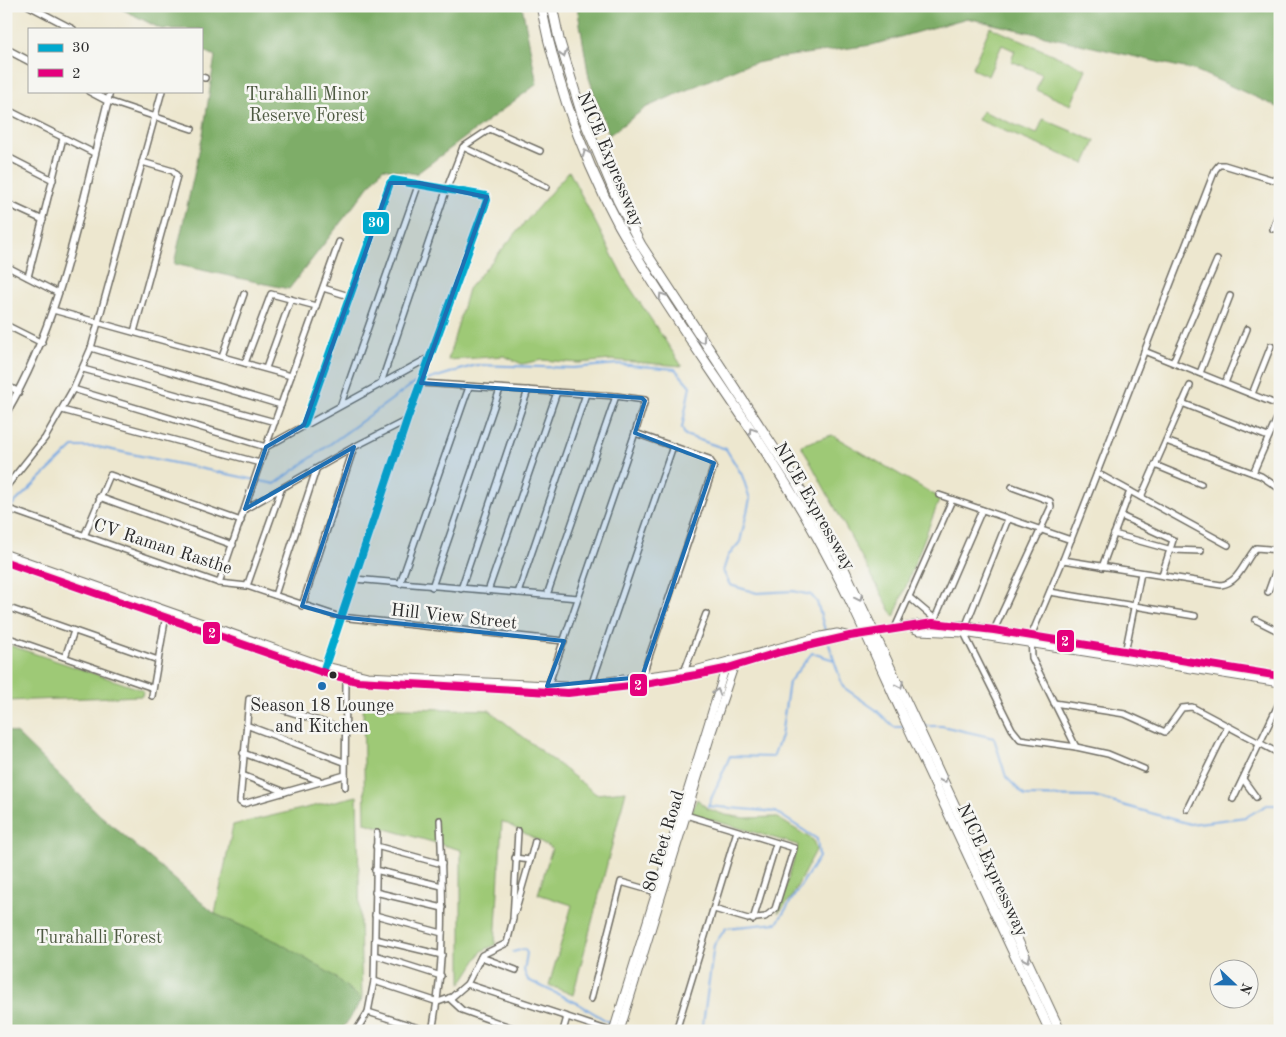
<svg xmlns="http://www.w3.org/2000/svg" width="1286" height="1037" viewBox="0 0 1286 1037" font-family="'Old Standard TT',serif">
<rect width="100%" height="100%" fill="#f6f6f2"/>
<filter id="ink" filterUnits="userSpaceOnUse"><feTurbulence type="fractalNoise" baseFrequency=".02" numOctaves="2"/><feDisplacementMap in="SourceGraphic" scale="10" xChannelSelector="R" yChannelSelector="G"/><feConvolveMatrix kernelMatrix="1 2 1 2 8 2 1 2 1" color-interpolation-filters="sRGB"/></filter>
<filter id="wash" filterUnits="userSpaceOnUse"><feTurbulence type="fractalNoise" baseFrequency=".0096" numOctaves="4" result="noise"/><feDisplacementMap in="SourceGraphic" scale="20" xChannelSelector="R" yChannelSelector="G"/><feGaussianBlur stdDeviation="1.12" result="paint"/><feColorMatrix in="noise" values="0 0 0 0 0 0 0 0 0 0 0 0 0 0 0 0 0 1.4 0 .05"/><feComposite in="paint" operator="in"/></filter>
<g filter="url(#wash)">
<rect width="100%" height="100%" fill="#ede7cf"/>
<g fill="#9ec976" stroke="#647a50">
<polygon points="990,27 1086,69 1071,105 1036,90 1042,74 1011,61 1015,51 1002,45 988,76 972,69"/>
<polygon points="982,111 1037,134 1043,119 1095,141 1085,164 978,120"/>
<polygon points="569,171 625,280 682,366 611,360 579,363 542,360 522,364 504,356 448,360 468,289"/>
<polygon points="832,435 940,498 894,617 801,445"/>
<polygon points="6,644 143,690 142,696 6,701"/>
<polygon points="363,707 489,710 596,794 626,791 573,995 549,985 572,905 538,894 552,848 502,821 495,945 482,951 461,984 461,850 365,823"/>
<path d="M 357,796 L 362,1000 C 315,960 271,939 215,914 L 233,825 Z"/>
<polygon points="697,799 708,809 725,815 745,818 776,817 813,840 816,850 791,898 778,913 798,845 691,814"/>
</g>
<g fill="#7ead67" stroke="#546c49">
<polygon points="116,6 522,6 537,84 416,174 383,168 289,289 174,264 203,134 215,56 201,49 201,29 161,29"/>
<polygon points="577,6 1280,6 1280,108 1197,71 967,18 872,45 790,56 742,66 647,107 609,135 589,78"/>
<polygon points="6,730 17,734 100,815 215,914 278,942 331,974 362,1000 341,1031 6,1031"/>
</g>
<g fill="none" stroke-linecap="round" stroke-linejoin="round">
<g stroke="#77a9e3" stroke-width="2">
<polyline points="424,381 476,365 573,368 618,364 675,369 690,386 682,428 685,435 726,449 742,475 750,499 740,542 728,556 723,571 730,585 757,593 793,591 811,595 817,602 826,634"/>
<polyline points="6,511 73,447 98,447 275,484 413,384 420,382"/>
<polyline points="829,644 834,660"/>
<polyline points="922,726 942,726 994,738 1006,777 1025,796 1094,797 1190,824 1246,817 1267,805 1280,805"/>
<polyline points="513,952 524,949 527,953 524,971 528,980 579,1004 610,1023"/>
<polyline points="702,1031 714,945 726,928 777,923 819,857 817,839 776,812 708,806 730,756 773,757 781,736 789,682 812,653 834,660 843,687 876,710 894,727 905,727"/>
</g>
</g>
</g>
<g filter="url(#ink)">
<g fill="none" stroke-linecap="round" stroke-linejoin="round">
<polyline stroke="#c6c1ae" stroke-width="7" stroke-dasharray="7 3.5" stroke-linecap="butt" points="850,636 886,630"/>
<defs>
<g id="minor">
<polyline points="29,6 73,29"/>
<polyline points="201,77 205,78"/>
<polyline points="110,91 108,101 192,129"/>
<polyline points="6,109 94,153"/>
<polyline points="463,147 547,187"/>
<polyline points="6,156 53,180"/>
<polyline points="6,203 43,220"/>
<polyline points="1273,229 1280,209"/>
<polyline points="6,266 58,293"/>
<polyline points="28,277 63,138"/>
<polyline points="323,288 349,296"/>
<polyline points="53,310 291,376"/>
<polyline points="6,325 42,343"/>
<polyline points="134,332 177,176 173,171 142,162"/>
<polyline points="91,348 281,405"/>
<polyline points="1144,351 1278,405 1278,416 1253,473"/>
<polyline points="222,356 244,294"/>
<polyline points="1173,362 1217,260"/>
<polyline points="245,363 271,294 316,306"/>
<polyline points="266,368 291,299"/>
<polyline points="83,369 275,422"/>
<polyline points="1200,373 1230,296"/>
<polyline points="381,383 447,188 463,147 490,129 540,151"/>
<polyline points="421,383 616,396 645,400 635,433 546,692"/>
<polyline points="1225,383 1247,329"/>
<polyline points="6,385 19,392"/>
<polyline points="73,389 266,447 430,357"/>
<polyline points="1252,394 1271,346"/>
<polyline points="1182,403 1268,437"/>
<polyline points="341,404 419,183"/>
<polyline points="62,410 260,463"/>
<polyline points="304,425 390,183 393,180 486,196 487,200 407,420 324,669"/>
<polyline points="635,433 709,459 714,466 642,677"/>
<polyline points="1166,441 1261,476 1280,489"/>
<polyline points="1155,465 1201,484"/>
<polyline points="1097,473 1228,545"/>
<polyline points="6,487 45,438 73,389 91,348 162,91"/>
<polyline points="939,495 1071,540"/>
<polyline points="99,497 233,545"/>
<polyline points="1141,497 1190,386"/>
<polyline points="6,508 219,583 247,586 340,617 564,641"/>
<polyline points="245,509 354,447 407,420"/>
<polyline points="1121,516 1173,540 1162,575"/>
<polyline points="85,534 110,475 241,521"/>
<polyline points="1114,534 1172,550 1201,551"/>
<path d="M 1063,560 L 1221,585 C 1240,582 1244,561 1256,548 L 1280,550"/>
<polyline points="1102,567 1130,491"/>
<polyline points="1277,567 1280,557"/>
<polyline points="354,579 578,598"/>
<polyline points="219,583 260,463 339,242"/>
<polyline points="400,584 469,387"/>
<polyline points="247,586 281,490"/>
<polyline points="432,587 500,389"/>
<polyline points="461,589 528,390"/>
<polyline points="488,591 557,392"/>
<polyline points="1050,592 1195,616"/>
<polyline points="1268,592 1277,567 1280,569"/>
<polyline points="518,593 586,394"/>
<polyline points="275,595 316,470"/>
<polyline points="547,595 616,396"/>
<polyline points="909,597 935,619"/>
<polyline points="302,606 354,447"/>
<polyline points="6,607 158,660"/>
<polyline points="1256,620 1280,632"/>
<polyline points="933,623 982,510"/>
<polyline points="966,625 1008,519"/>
<polyline points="895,628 952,500"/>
<polyline points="994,630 1051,507 1050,501 1012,487"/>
<polyline points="964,633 1012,729 1020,739 1076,747 1032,658 1031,636 1063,560 1215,170 1219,165 1224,165 1280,182"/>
<polyline points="6,637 153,688"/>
<polyline points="1125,653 1141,573"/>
<polyline points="65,657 74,631"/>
<polyline points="684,672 706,614"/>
<polyline points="592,683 673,446"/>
<polyline points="152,696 166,615"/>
<polyline points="1054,703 1125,714 1165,732 1182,708 1192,707 1280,754"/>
<polyline points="246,725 344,762"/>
<polyline points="1076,747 1108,754 1144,769"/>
<polyline points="243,753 320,781"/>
<polyline points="242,775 285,792"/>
<polyline points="345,775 243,804 240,802 249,699 345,729"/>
<polyline points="1243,779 1256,797"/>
<polyline points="345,787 346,679"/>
<polyline points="1233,799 1280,701"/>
<polyline points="1187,809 1227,728"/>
<polyline points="686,815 794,848 775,909 765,917 748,919 714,909"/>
<polyline points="376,846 442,864"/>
<polyline points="515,858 530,860 515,912"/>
<polyline points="530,860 535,841"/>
<polyline points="375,870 442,886"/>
<polyline points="375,892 443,908"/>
<polyline points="375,915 442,933"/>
<polyline points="753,920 776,844"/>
<polyline points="375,939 442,955"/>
<polyline points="375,955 441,976"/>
<polyline points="481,957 516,970"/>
<polyline points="374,981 438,1002 452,997 467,984 482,955 507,943 513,919 518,831"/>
<polyline points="467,984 610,1031"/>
<polyline points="449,998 462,1010 521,1031"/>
<polyline points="591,999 621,882 656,892"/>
<polyline points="368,1012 428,1031"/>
<polyline points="356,1031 368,1012 374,981 377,833"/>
<path d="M 432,1031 C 446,961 443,890 440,820"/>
<polyline points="563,1031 567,1017"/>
<polyline points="676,1031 737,831"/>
</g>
<g id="tertiary">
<polyline points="6,49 29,61"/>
<path d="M 6,413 C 62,319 81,206 108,101 L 89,91"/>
</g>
<g id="secondary">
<polyline points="6,554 325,666 367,676 568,686 695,670 821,636 837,633 850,636"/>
<polyline points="6,562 328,674 357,681 561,693 639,685 725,669 755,660"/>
<polyline points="909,627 919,631 964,633 1280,683"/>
<polyline points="886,630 919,624 966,625 1280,676"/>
<polyline points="782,652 849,636"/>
<polyline points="613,1031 726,666"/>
<polyline points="620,1031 712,732 735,664"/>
</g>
<g id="motorway">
<path d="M 541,6 C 558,92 590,179 635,253 C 692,349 762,437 816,535 C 850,595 877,659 906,722 C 954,825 1002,928 1050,1031"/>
<polyline points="552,6 559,39 582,115 618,201 641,245 795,480 839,558 1060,1031"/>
</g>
</defs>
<use href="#minor" stroke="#6f6d64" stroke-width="8"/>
<use href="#tertiary" stroke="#6f6d64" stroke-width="9"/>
<use href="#secondary" stroke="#6f6d64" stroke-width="9"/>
<use href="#motorway" stroke="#6f6d64" stroke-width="11"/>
<use href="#minor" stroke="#fff" stroke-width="5"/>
<use href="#tertiary" stroke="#fff" stroke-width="6"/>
<use href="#secondary" stroke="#fff" stroke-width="7"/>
<use href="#motorway" stroke="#fff" stroke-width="9"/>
<defs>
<polyline id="bus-1" points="304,425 390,183 393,180 486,196 487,200 407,420 323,672"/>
<polyline id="bus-2" points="6,562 328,674 357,681 568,693 639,685 696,675 725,669 780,652 850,636 933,623 994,630 1280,676"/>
</defs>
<use href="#bus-1" stroke="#f6f6f2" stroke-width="11"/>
<use href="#bus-2" stroke="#f6f6f2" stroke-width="11"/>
<use href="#bus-1" stroke="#00a9ce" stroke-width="8"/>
<use href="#bus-2" stroke="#e5007d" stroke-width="8"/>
</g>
<defs><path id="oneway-chevron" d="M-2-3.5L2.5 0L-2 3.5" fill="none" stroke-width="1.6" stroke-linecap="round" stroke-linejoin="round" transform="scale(1.25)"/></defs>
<g stroke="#a0a0a0">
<use href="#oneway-chevron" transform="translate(563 54) rotate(73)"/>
<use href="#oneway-chevron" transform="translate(586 153) rotate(-113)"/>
<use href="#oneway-chevron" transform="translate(662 296) rotate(-122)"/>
<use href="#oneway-chevron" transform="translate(702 340) rotate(56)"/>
<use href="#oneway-chevron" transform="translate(752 431) rotate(-123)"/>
<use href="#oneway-chevron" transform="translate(859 598) rotate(64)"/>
<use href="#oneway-chevron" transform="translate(900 685) rotate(65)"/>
<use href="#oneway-chevron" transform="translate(717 692) rotate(-73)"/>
<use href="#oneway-chevron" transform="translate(944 780) rotate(65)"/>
<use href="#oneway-chevron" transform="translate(1027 959) rotate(66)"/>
</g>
</g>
<path fill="#1f6fb2" fill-opacity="0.2" stroke="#1f6fb2" stroke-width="4" stroke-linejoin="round" d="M 390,183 L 419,183 L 487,197 L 421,383 L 642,398 L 645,401 L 635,433 L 714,463 L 642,677 L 547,686 L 564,641 L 340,617 L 302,606 L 354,447 L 245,509 L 266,447 L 304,425 Z"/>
<circle fill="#2b2b2b" stroke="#f6f6f2" stroke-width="2" cx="333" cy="675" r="4.5"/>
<circle fill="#1f6fb2" stroke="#f6f6f2" stroke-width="2" cx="322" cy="686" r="5"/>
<g text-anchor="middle" stroke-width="5" stroke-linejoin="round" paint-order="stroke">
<g font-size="18" fill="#4e5a42" stroke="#f6f6f2">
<text x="307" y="100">Turahalli Minor<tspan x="307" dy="21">Reserve Forest</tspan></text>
<text x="99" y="943">Turahalli Forest</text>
</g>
<g font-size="18" fill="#2b2b2b" stroke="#f6f6f2">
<text transform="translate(611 159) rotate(67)" y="6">NICE Expressway</text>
<text transform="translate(815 506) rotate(60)" y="6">NICE Expressway</text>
<text transform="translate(163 546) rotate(18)" y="6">CV Raman Rasthe</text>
<text transform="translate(454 616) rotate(6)" y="6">Hill View Street</text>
<text transform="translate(663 841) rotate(-73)" y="6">80 Feet Road</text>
<text transform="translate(993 870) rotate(65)" y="6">NICE Expressway</text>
</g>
<g font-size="18" fill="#2b2b2b" stroke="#f6f6f2">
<text x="322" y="711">Season 18 Lounge<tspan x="322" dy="21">and Kitchen</tspan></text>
</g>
</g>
<g stroke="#f6f6f2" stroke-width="2">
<rect x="362" y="211" width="28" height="24" rx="5" fill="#00a9ce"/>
<rect x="202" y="621" width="19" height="24" rx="5" fill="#e5007d"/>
<rect x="1056" y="629" width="19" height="24" rx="5" fill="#e5007d"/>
<rect x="629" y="673" width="19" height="24" rx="5" fill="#e5007d"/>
</g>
<g font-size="14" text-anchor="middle" font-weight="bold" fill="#fff">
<text x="376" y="227">30</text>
<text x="212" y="638">2</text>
<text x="1065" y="646">2</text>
<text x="638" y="690">2</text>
</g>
<rect width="1286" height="1037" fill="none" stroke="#f6f6f2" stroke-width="25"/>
<rect x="28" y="28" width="175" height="65" fill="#f6f6f2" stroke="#a5a5a2"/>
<rect x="38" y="44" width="25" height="8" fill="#00a9ce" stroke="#a5a5a2"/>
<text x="72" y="52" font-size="15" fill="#2b2b2b">30</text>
<rect x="38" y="69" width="25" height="8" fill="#e5007d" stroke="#a5a5a2"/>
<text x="72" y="78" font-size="15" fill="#2b2b2b">2</text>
<g transform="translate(1234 984) rotate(112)"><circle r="24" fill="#f6f6f2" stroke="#a5a5a2"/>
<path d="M0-4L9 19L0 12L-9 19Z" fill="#1f6fb2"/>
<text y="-8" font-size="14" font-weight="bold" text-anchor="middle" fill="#2b2b2b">N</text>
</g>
</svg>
